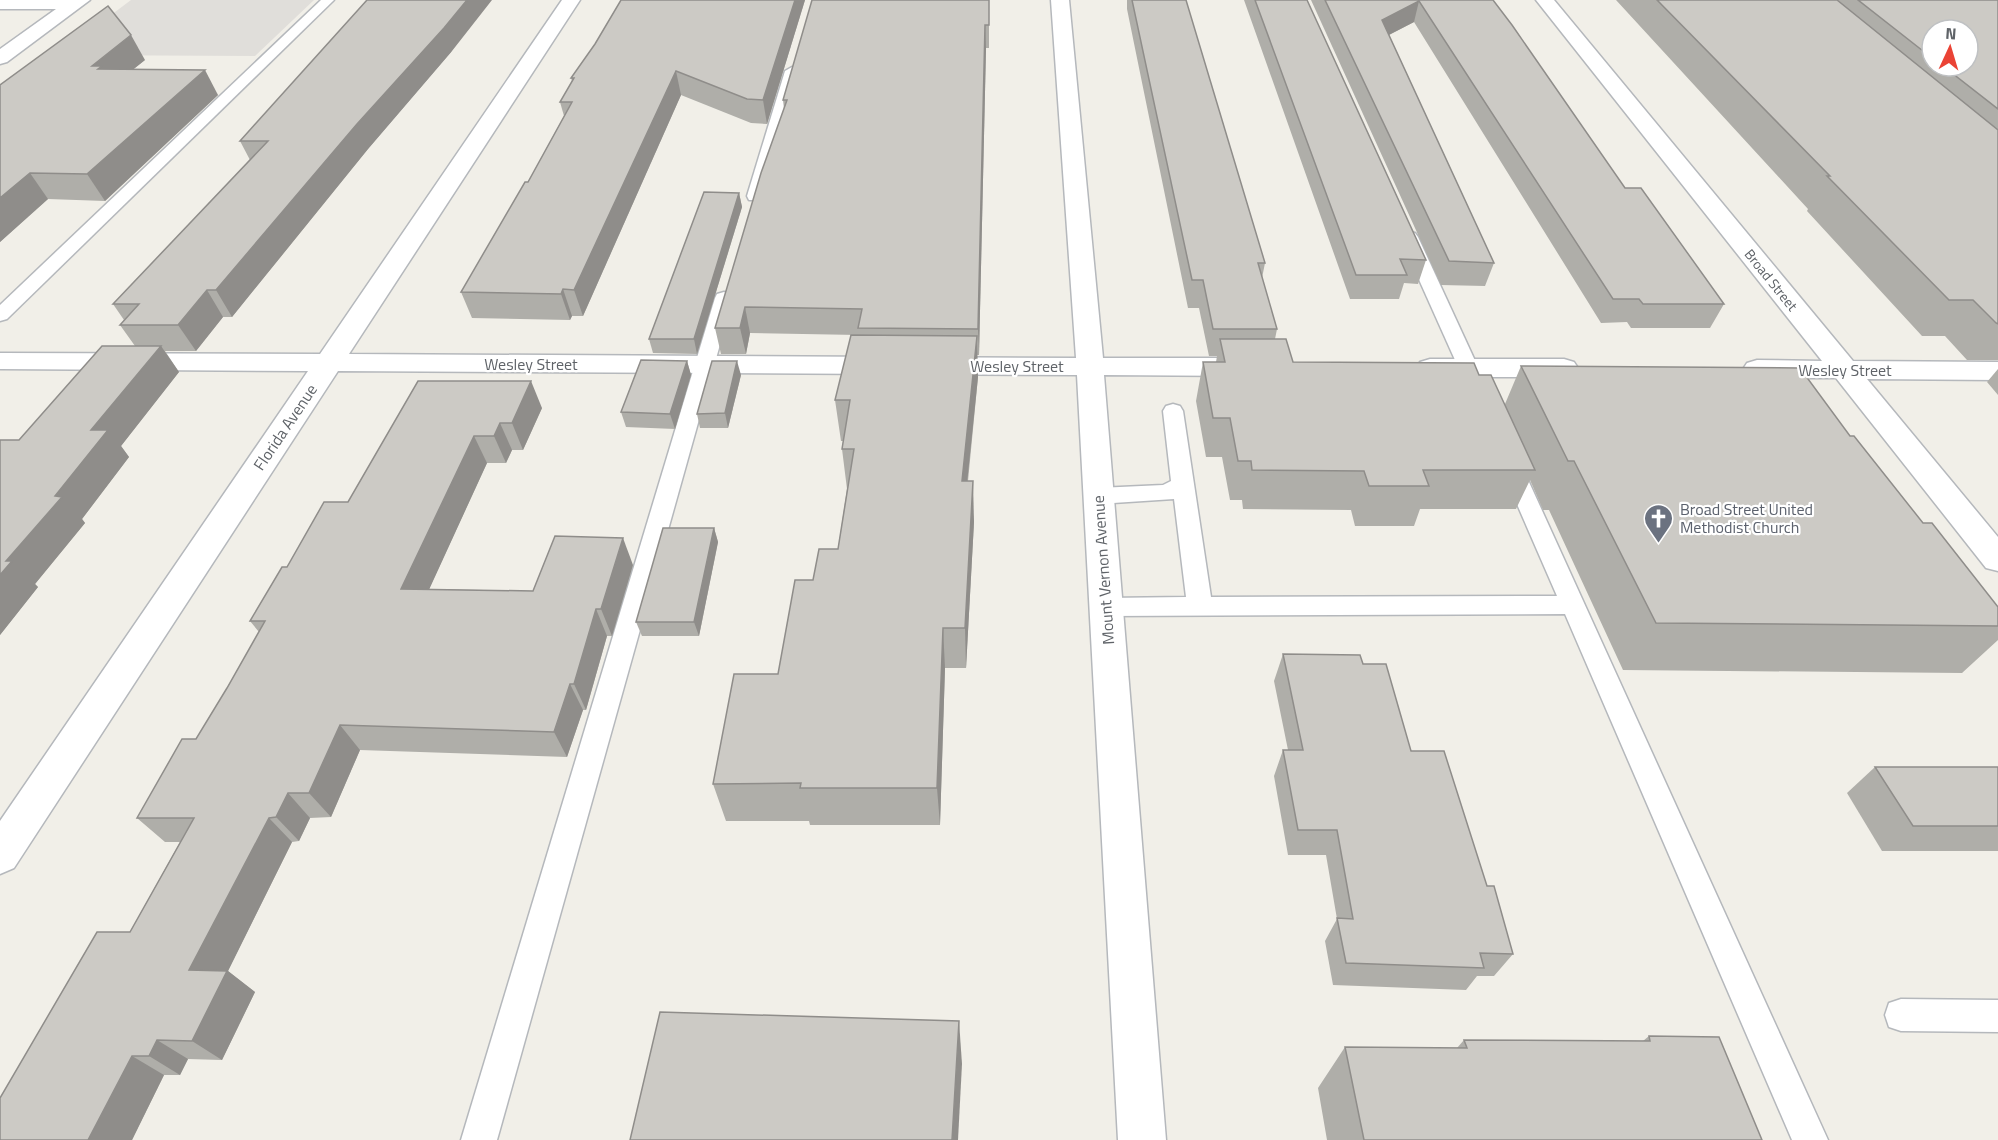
<svg xmlns="http://www.w3.org/2000/svg" width="1998" height="1140" viewBox="0 0 1998 1140" font-family="'Titillium Web',sans-serif">
<rect width="100%" height="100%" fill="#f1efe8"/>
<polygon fill="#e0deda" points="131,0 314,0 255,56 58,55"/>
<g fill="none" stroke-linecap="round" stroke-linejoin="round">
<defs>
<g id="service">
<polygon points="321,0 334,0 7,319 0,321 0,305"/>
<polygon points="792,67 799,71 763,196 761,200 749,200 747,196 785,71"/>
<polygon points="1409,232 1415,233 1418,237 1488,389 1485,394 1478,395 1471,394 1468,389 1400,237 1403,233"/>
<polygon points="724,292 731,294 733,298 497,1140 461,1140 715,298 717,294"/>
<polygon points="1173,404 1180,406 1183,411 1211,597 1557,596 1500,465 1503,460 1511,458 1519,460 1828,1140 1792,1140 1565,614 1106,616 1097,614 1094,607 1097,600 1106,598 1186,597 1174,499 1098,504 1090,502 1087,496 1090,490 1098,488 1163,485 1171,481 1163,411 1166,406"/>
<polygon points="1901,999 1998,1000 1998,1032 1901,1031 1889,1027 1885,1015 1889,1003"/>
</g>
<g id="minor">
<polygon points="0,0 90,0 7,62 0,64 0,49 56,9 0,9"/>
<polygon points="562,0 580,0 349,354 1076,358 1051,0 1069,0 1103,358 1246,358 1256,361 1260,367 1256,373 1246,376 1104,375 1166,1140 1118,1140 1077,375 338,371 14,868 0,874 0,821 308,371 0,369 0,353 320,354"/>
<polygon points="1536,0 1554,0 1853,361 1998,362 1998,380 1867,379 1998,537 1998,571 1986,568 1836,378 1757,378 1747,375 1743,369 1747,363 1757,360 1822,361"/>
<polygon points="1430,359 1564,359 1574,362 1578,368 1574,374 1564,377 1430,377 1420,374 1416,368 1420,362"/>
</g>
</defs>
<use href="#service" stroke="#b5b8bc" stroke-width="3"/>
<use href="#minor" stroke="#b5b8bc" stroke-width="3"/>
<use href="#service" fill="#fff" fill-rule="evenodd"/>
<use href="#minor" fill="#fff" fill-rule="evenodd"/>
</g>
<g fill="#afaea9" fill-rule="evenodd">
<polygon points="621,0 805,0 767,124 751,123 681,95 583,316 572,316 570,320 472,318 461,292 528,182 564,116 560,102 572,81 571,78 595,44"/>
<polygon points="989,0 989,48 986,48 979,355 977,355 978,377 968,481 974,522 966,668 945,668 940,825 810,825 809,821 726,821 713,784 778,674 813,580 838,549 847,489 842,449 843,441 841,441 835,400 858,335 750,333 746,354 721,354 715,328 784,109 783,100"/>
<polygon points="1127,0 1186,0 1265,263 1262,278 1277,329 1275,339 1293,362 1479,375 1505,404 1521,366 1850,436 1923,523 1998,607 1998,640 1962,673 1623,670 1549,510 1543,510 1530,480 1516,509 1420,509 1414,526 1355,526 1351,510 1243,509 1242,500 1230,500 1222,457 1206,457 1196,401 1203,362 1216,362 1217,356 1209,356 1199,308 1188,308 1127,9"/>
<polygon points="1244,0 1307,0 1426,260 1418,284 1404,283 1399,299 1350,299"/>
<polygon points="1311,0 1493,0 1625,188 1724,304 1710,328 1631,328 1627,322 1601,323 1414,22 1389,35 1494,263 1485,286 1441,285"/>
<path d="M 1616,0 L 1998,0 L 1998,360 L 1967,360 L 1945,336 L 1922,336 L 1807,211 L 1808,209 ZM 1932,30 L 1968,66 L 1932,66 Z"/>
<polygon points="452,51 368,149 232,317 223,317 196,351 165,351 179,372 121,446 129,457 82,519 85,523 35,584 38,587 0,635 19,440 135,346 120,325 124,320 113,304 250,160 240,141"/>
<polygon points="145,60 133,69 218,95 105,201 48,199 0,242 0,85"/>
<polygon points="739,193 742,207 697,354 653,353 649,339"/>
<polygon points="687,361 691,375 675,429 626,427 621,412"/>
<polygon points="1998,369 1998,395 1987,382"/>
<polygon points="741,375 728,428 700,428 697,414"/>
<polygon points="418,381 542,408 523,450 512,450 506,463 487,463 429,589 533,591 633,565 612,636 607,636 586,710 583,710 567,757 360,750 331,817 310,818 299,841 292,842 228,971 255,992 222,1060 188,1059 180,1075 164,1075 132,1140 0,1140 130,932 180,842 165,842 137,818 196,739 227,688 259,632 250,621 287,567 348,502"/>
<polygon points="714,528 718,542 699,636 642,636 636,622"/>
<polygon points="1283,654 1363,664 1487,886 1513,954 1494,976 1477,976 1466,990 1333,985 1325,941 1337,919 1326,855 1288,855 1274,776 1283,750 1288,750 1274,681"/>
<polygon points="1875,767 1998,767 1998,851 1882,851 1847,793"/>
<polygon points="1649,1036 1762,1140 1327,1140 1318,1088 1345,1047 1457,1048 1464,1040 1643,1041"/>
</g>
<g fill="#8f8d8a">
<polygon points="467,0 492,0 452,51 368,149 232,317 216,290 357,124"/>
<polygon points="795,0 805,0 767,124 763,100"/>
<polygon points="1419,1 1414,22 1377,41 1382,20"/>
<polygon points="985,25 986,48 979,355 978,329"/>
<polygon points="131,35 145,60 114,85 92,66"/>
<polygon points="205,70 218,95 105,201 87,174"/>
<polygon points="676,71 681,95 583,316 574,290"/>
<polygon points="30,173 48,199 0,242 0,198"/>
<polygon points="739,193 742,207 697,354 694,339"/>
<polygon points="563,289 572,316 570,320 561,294"/>
<polygon points="207,290 223,317 196,351 178,325"/>
<polygon points="745,307 750,333 746,354 740,328"/>
<polygon points="977,336 978,377 963,522 962,481"/>
<polygon points="161,346 179,372 121,446 129,457 82,519 85,523 35,584 38,587 0,635 0,575 6,561 55,496 91,430"/>
<polygon points="687,361 691,375 675,429 670,414"/>
<polygon points="737,361 741,375 728,428 725,413"/>
<polygon points="531,381 542,408 523,450 512,423"/>
<polygon points="500,423 512,450 506,463 494,436"/>
<polygon points="474,436 487,463 417,616 401,589"/>
<polygon points="973,481 974,522 966,668 965,628"/>
<polygon points="714,528 718,542 699,636 694,622"/>
<polygon points="623,538 633,565 612,636 601,609"/>
<polygon points="596,609 607,636 586,710 574,684"/>
<polygon points="943,628 945,668 940,825 937,788"/>
<polygon points="570,684 583,710 567,757 554,732"/>
<polygon points="340,725 360,750 331,817 309,793"/>
<polygon points="288,793 310,818 299,841 276,817"/>
<polygon points="269,818 292,842 228,971 255,992 222,1060 192,1041 189,970"/>
<polygon points="959,1021 962,1064 958,1140 952,1140"/>
<polygon points="157,1040 188,1059 180,1075 149,1056"/>
<polygon points="132,1056 164,1075 132,1140 88,1140"/>
</g>
<g fill="#cccac5" stroke="#8f8d8a" stroke-width="1.5">
<polygon points="367,0 467,0 444,28 357,124 216,290 207,290 178,325 120,325 139,304 113,304 268,141 240,141"/>
<polygon points="621,0 795,0 763,100 747,99 676,71 574,290 563,289 561,294 461,292 525,182 528,182 572,102 560,102 574,78 571,78 595,44"/>
<polygon points="812,0 989,0 989,25 985,25 978,329 858,328 862,309 745,307 740,328 715,328 761,173 787,100 783,100"/>
<polygon points="1132,0 1186,0 1265,263 1258,263 1277,329 1213,329 1203,280 1192,280"/>
<polygon points="1255,0 1307,0 1426,260 1400,259 1407,275 1356,275"/>
<polygon points="1325,0 1493,0 1512,25 1625,188 1641,188 1724,304 1643,304 1639,299 1613,299 1419,1 1382,20 1494,263 1449,261"/>
<polygon points="1657,0 1837,0 1998,130 1998,324 1996,323 1973,300 1949,300 1827,176 1830,176"/>
<polygon points="1858,0 1998,0 1998,109 1943,66 1968,66 1968,30 1932,30 1932,58"/>
<polygon points="108,6 131,35 92,66 102,66 98,69 205,70 87,174 30,173 0,198 0,85"/>
<polygon points="704,192 739,193 694,339 649,339"/>
<polygon points="851,335 977,336 962,481 973,481 965,628 943,628 937,788 800,788 801,783 713,784 734,674 778,674 795,580 813,580 819,549 838,549 854,449 842,449 850,400 835,400"/>
<polygon points="1220,339 1286,339 1293,362 1474,363 1479,375 1491,375 1535,470 1423,470 1429,486 1369,486 1364,471 1252,470 1251,461 1238,461 1230,418 1213,418 1203,362 1225,362"/>
<polygon points="102,346 161,346 91,430 108,430 55,496 62,497 6,561 12,561 0,575 0,440 19,440"/>
<polygon points="641,360 687,361 670,414 621,412"/>
<polygon points="712,361 737,361 725,413 697,414"/>
<polygon points="1521,366 1800,368 1850,436 1854,436 1923,523 1932,523 1998,607 1998,626 1656,623 1574,461 1568,461"/>
<polygon points="418,381 531,381 512,423 500,423 494,436 474,436 401,589 533,591 555,536 623,538 601,609 596,609 574,684 570,684 554,732 340,725 309,793 288,793 276,817 269,818 189,970 227,971 192,1041 157,1040 149,1056 132,1056 88,1140 0,1140 0,1098 97,932 130,932 194,818 137,818 182,739 196,739 227,688 265,621 250,621 282,567 287,567 324,502 348,502"/>
<polygon points="663,528 714,528 694,622 636,622"/>
<polygon points="1283,654 1360,655 1363,664 1386,664 1411,751 1444,751 1487,886 1494,886 1513,954 1480,953 1484,968 1346,963 1337,918 1353,919 1337,830 1298,830 1283,750 1303,750"/>
<polygon points="1875,767 1998,767 1998,826 1913,826"/>
<polygon points="660,1012 959,1021 952,1140 630,1140"/>
<polygon points="1649,1036 1719,1037 1762,1140 1364,1140 1345,1047 1467,1048 1464,1040 1650,1041"/>
</g>
<defs>
<symbol id="church-pin" viewBox="-11 -11 22 30"><path d="M0 17L-7.5 6A9.5 9.5 0 1 1 7.5 6Z" fill="#6b7280" stroke="#fff"/><path d="M-1.2-6h2.4v3.5h3.3v2.4h-3.3V6h-2.4V-.1h-3.3v-2.4h3.3Z" fill="#fff"/></symbol>
</defs>
<g fill-rule="evenodd">
<use href="#church-pin" x="1642" y="502" width="33" height="45"/>
</g>
<g text-anchor="middle" stroke-width="4.5" stroke-linejoin="round" paint-order="stroke">
<g font-size="14" fill="#5f6368" stroke="#fff">
<text transform="translate(1771 280) rotate(51)" y="5">Broad Street</text>
</g>
<g font-size="16" fill="#5f6368" stroke="#fff">
<text x="531" y="370">Wesley Street</text>
<text x="1017" y="372">Wesley Street</text>
<text x="1845" y="376">Wesley Street</text>
<text transform="translate(285 427) rotate(-56)" y="6">Florida Avenue</text>
<text transform="translate(1103 570) rotate(-94)" y="6">Mount Vernon Avenue</text>
</g>
<g font-size="16" fill="#5b616d" stroke="#fff" text-anchor="start">
<text x="1680" y="515">Broad Street United<tspan x="1680" dy="18">Methodist Church</tspan></text>
</g>
</g>
<g transform="translate(1950 48) rotate(4)"><circle r="28" fill="#ffffff" stroke="#bfc1c3" stroke-width="1.5"/>
<path d="M0-4.5L10 22L0 15L-10 22Z" fill="#ea4335"/>
<text y="-9" font-size="16" font-weight="bold" text-anchor="middle" fill="#5f6368">N</text>
</g>
</svg>
